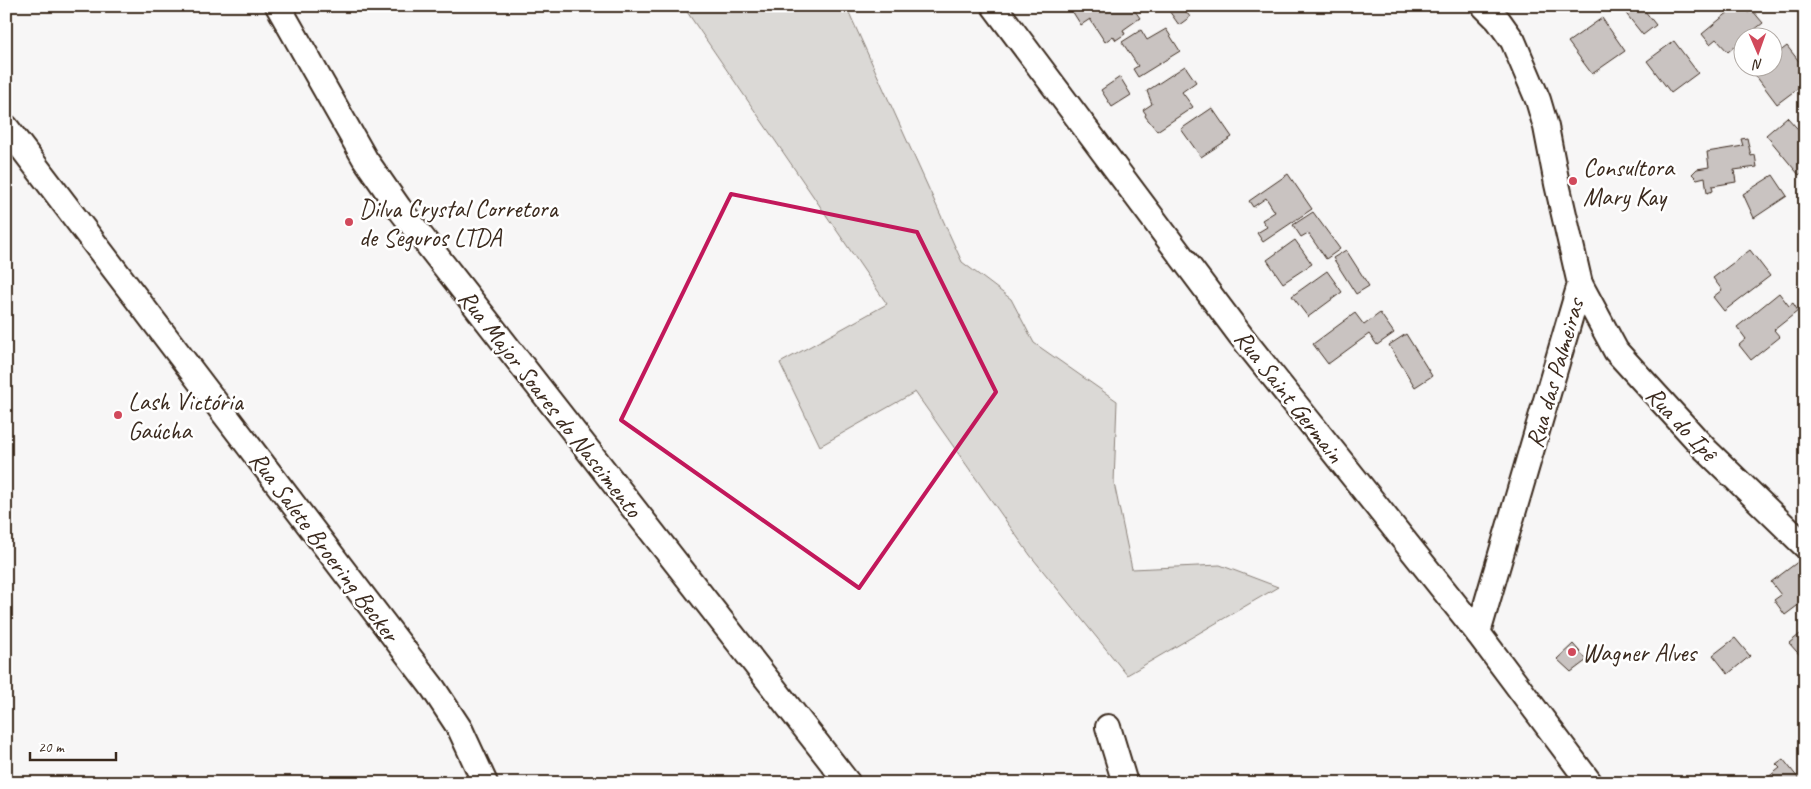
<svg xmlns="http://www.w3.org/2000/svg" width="1811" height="789" viewBox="0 0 1811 789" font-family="Caveat,sans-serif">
<rect width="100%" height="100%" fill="#f7f6f6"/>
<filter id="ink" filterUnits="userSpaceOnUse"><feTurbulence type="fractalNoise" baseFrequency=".02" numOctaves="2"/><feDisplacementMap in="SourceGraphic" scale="10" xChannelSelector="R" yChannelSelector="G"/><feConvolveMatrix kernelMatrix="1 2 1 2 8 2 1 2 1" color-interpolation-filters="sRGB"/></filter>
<g filter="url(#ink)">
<polygon fill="#dbd9d6" stroke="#8b827a" points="683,6 846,6 962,262 1011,299 1034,343 1117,401 1114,483 1132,569 1220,565 1278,587 1127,675 1030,555 915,392 820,446 780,363 887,304"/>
<g fill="#c9c3c1" stroke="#3b2a1e">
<polygon points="1069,6 1136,6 1133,8 1140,18 1123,30 1125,34 1116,40 1113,36 1105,42 1090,19 1081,25"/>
<polygon points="1169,6 1182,6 1190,17 1179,25 1167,8"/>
<polygon points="1620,6 1641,6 1656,25 1643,35"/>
<polygon points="1736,6 1742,6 1748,13 1752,10 1763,23 1744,38 1728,52 1716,39 1710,44 1702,34"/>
<polygon points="1602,18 1625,51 1592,74 1568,42"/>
<polygon points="1166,29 1180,51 1138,77 1133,69 1138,66 1122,42 1141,30 1147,40"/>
<polygon points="1674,41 1698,73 1671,93 1647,61"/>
<polygon points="1787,46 1805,69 1805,83 1777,104 1753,72 1758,68 1774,68 1774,56"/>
<polygon points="1185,66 1196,82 1182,92 1193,107 1157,131 1145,116 1146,114 1143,110 1152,104 1147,91"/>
<polygon points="1120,77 1131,95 1112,107 1101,90"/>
<polygon points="1212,108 1232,137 1201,157 1181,129"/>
<polygon points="1787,117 1805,137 1805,146 1801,148 1805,152 1805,170 1799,175 1766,135"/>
<polygon points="1747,138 1751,156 1755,155 1757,167 1734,170 1736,182 1712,186 1713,191 1707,193 1705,177 1697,179 1692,174 1697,169 1709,167 1707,152 1743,146 1741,139"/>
<polygon points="1288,174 1312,209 1263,242 1257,233 1267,227 1262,220 1275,212 1266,198 1253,207 1249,201"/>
<polygon points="1773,175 1787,196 1754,218 1743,194"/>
<polygon points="1313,212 1340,249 1326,259 1308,233 1301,237 1293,225"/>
<polygon points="1295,240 1312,264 1283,283 1267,260"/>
<polygon points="1346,250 1369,286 1356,294 1333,258"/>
<polygon points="1750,250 1770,276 1724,311 1713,297 1722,290 1713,278"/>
<polygon points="1327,271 1342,292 1308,317 1292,296"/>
<polygon points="1779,293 1789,306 1793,303 1798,311 1774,330 1780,337 1751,360 1739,345 1746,339 1737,327"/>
<polygon points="1355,313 1364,325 1380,313 1394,333 1377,345 1369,334 1328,364 1313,344"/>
<polygon points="1406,334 1432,376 1415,387 1389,345"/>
<polygon points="1799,561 1805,569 1805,600 1785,615 1774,600 1781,595 1771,582"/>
<polygon points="1805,630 1805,661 1789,643"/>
<polygon points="1735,638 1750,656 1728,674 1713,655"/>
<polygon points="1573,644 1587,660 1571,672 1557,659"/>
<polygon points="1783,759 1802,783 1771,783 1767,778 1780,768 1776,764"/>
</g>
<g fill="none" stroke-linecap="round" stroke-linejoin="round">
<defs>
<g id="street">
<polyline points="278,6 365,159 399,208 848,783"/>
<polyline points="994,6 1241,336 1478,633 1590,783"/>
<polyline points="6,127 433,688 460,729 485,783"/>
<polyline points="1580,284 1616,351 1706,450 1805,546"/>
<polyline points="1478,633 1580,284 1557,184 1546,127 1538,100 1513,41 1498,20 1484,6"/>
<polyline points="1108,727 1125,783"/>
</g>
</defs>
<use href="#street" stroke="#3b2a1e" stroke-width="28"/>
<use href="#street" stroke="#fff" stroke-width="24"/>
</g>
</g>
<path fill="none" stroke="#c2185b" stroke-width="4" stroke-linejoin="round" d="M 731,194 L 917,232 L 996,392 L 859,588 L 621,420 Z"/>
<g fill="#d1495b" stroke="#fff" stroke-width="2">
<circle cx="1573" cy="181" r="5"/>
<circle cx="349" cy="222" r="5"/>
<circle cx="118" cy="415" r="5"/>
<circle cx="1572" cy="652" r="5"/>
</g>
<g text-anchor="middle" stroke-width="5" stroke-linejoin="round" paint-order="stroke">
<g font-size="25" fill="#3b2a1e" stroke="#fff" text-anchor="start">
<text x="1583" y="176">Consultora<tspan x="1583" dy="29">Mary Kay</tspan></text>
<text x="359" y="217">Dilva Crystal Corretora<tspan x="359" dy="29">de Seguros LTDA</tspan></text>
<text x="128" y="410">Lash Victória<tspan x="128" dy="29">Gaúcha</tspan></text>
<text x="1582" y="661">Wagner Alves</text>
</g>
<g font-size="25" fill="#3b2a1e" stroke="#fff">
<text transform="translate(1554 373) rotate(-74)" y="9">Rua das Palmeiras</text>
<text transform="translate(1290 396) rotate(52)" y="9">Rua Saint Germain</text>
<text transform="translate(551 403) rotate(52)" y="9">Rua Major Soares do Nascimento</text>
<text transform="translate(1682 423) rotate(47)" y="9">Rua do Ipê</text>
<text transform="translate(325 546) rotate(53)" y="9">Rua Salete Broering Becker</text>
</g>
</g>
<rect width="1811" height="789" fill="none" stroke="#fff" stroke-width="25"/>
<rect x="12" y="12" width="1786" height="764" fill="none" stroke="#3b2a1e" stroke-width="2" filter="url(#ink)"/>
<g transform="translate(1758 52) rotate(178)"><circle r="24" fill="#ffffff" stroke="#b1aaa5"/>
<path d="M0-4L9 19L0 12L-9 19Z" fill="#d1495b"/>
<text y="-8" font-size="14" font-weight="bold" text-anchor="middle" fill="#3b2a1e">N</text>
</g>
<path d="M30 752v8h86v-8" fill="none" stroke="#3b2a1e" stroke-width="2.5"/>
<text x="38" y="752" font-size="15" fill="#3b2a1e" stroke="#ffffff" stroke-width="4" paint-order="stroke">20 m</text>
</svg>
